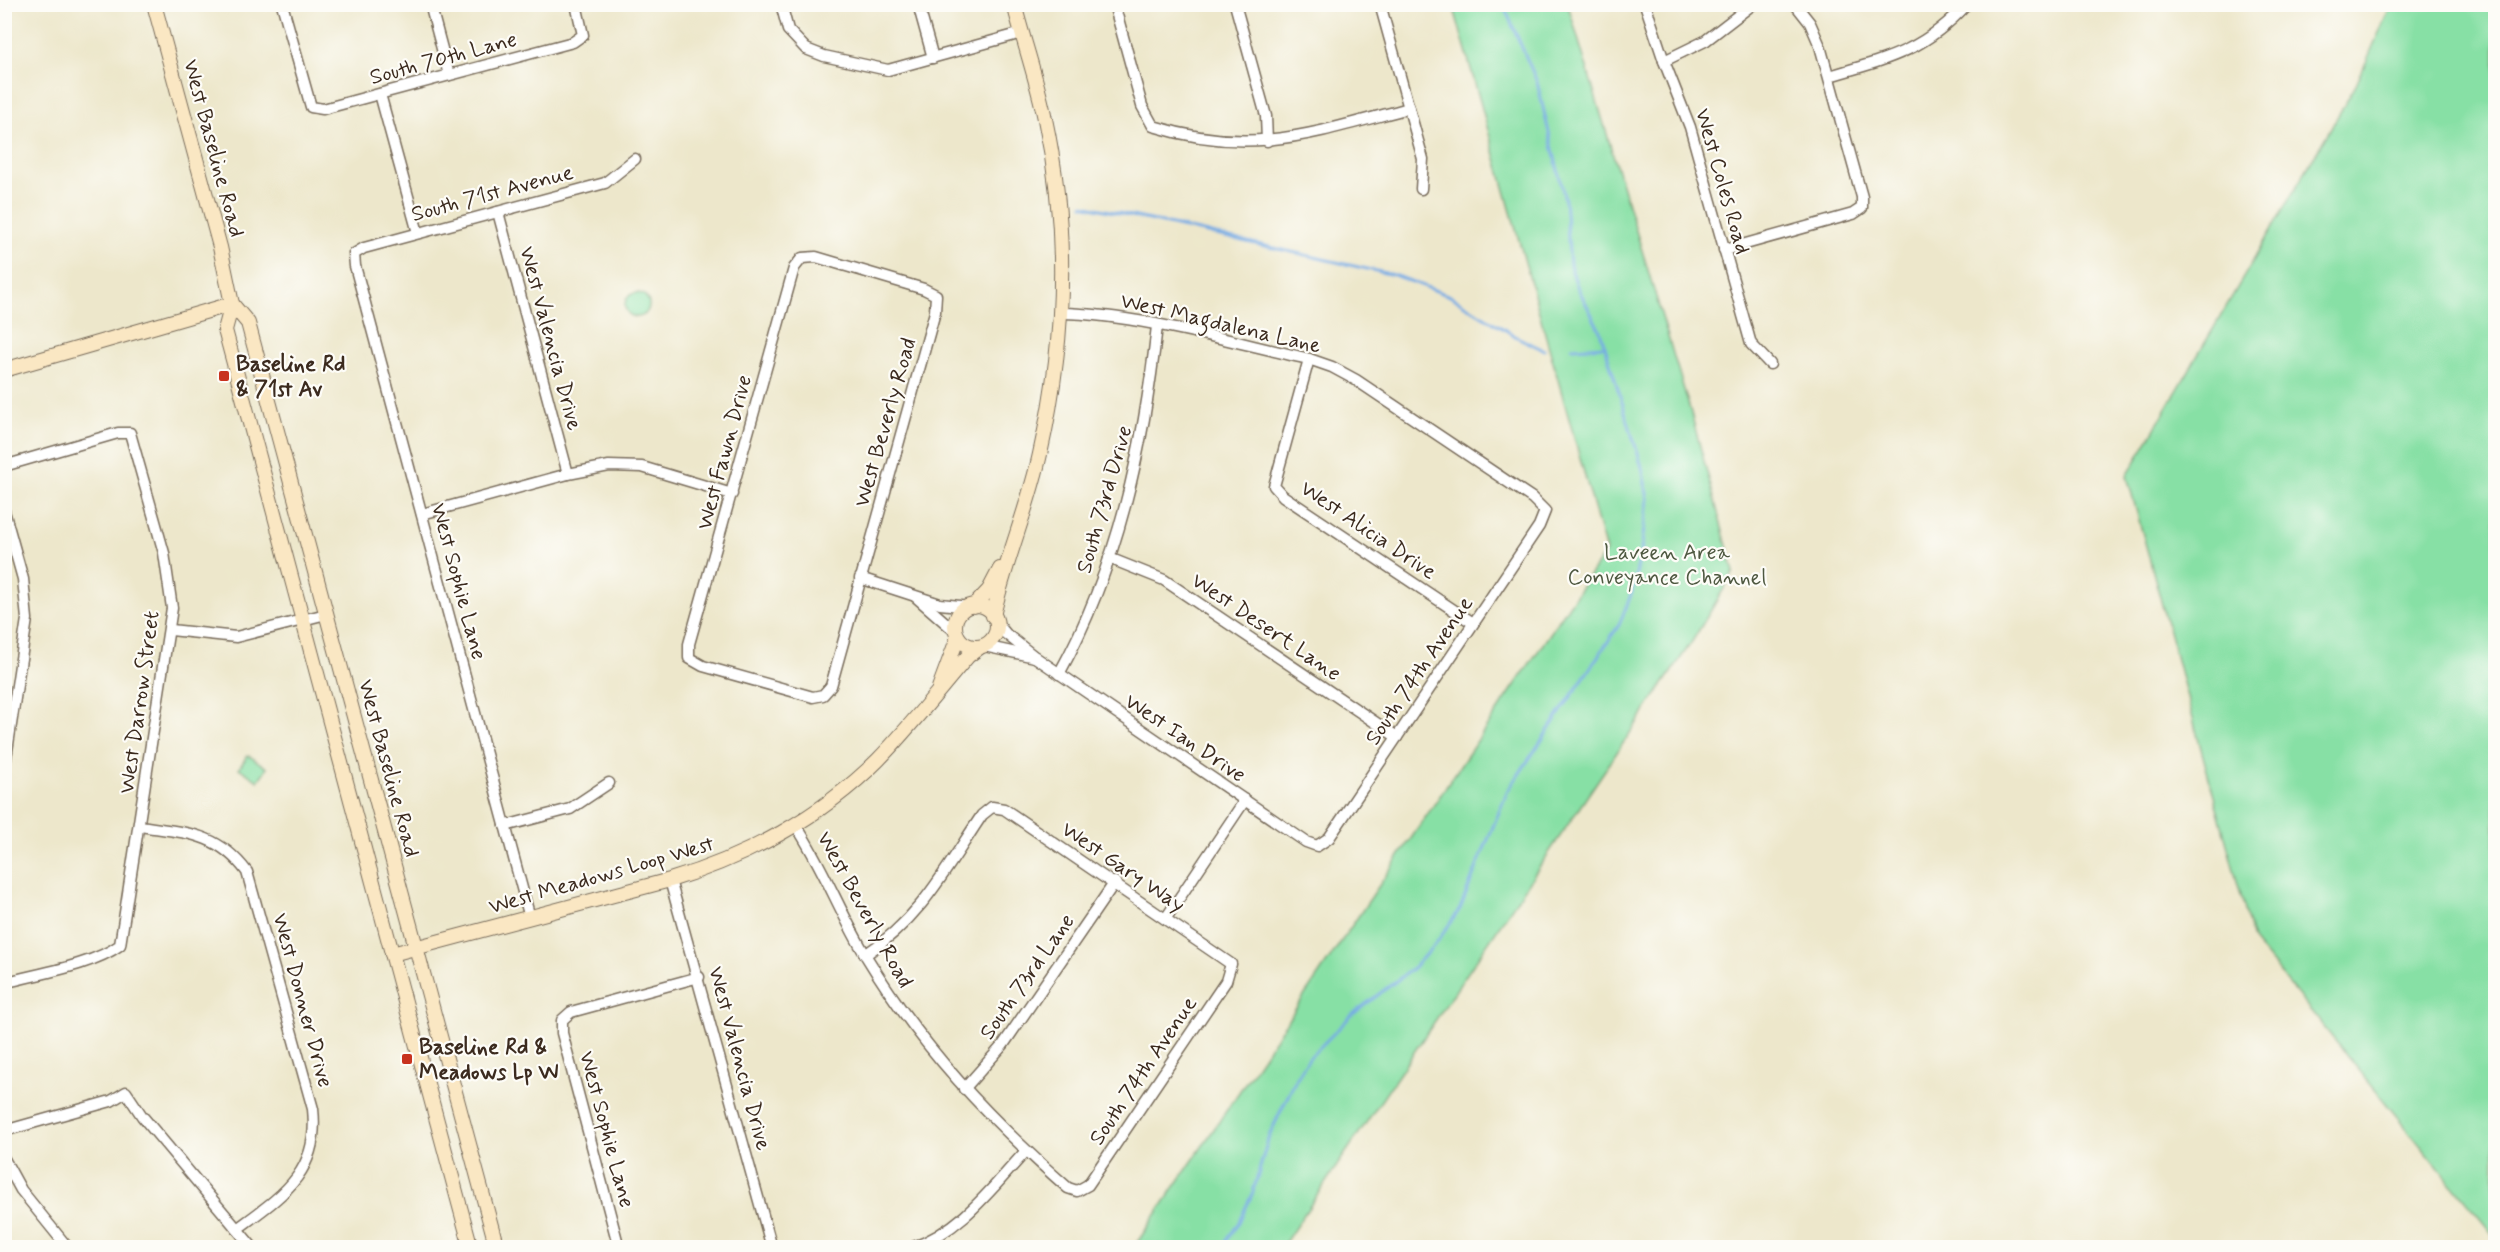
<svg xmlns="http://www.w3.org/2000/svg" width="2500" height="1252" viewBox="0 0 2500 1252" font-family="Mynerve,sans-serif">
<rect width="100%" height="100%" fill="#fdfcf7"/>
<filter id="ink" filterUnits="userSpaceOnUse"><feTurbulence type="fractalNoise" baseFrequency=".0167" numOctaves="2"/><feDisplacementMap in="SourceGraphic" scale="12" xChannelSelector="R" yChannelSelector="G"/><feConvolveMatrix kernelMatrix="1 2 1 2 8 2 1 2 1" color-interpolation-filters="sRGB"/></filter>
<filter id="wash" filterUnits="userSpaceOnUse"><feTurbulence type="fractalNoise" baseFrequency=".008" numOctaves="4" result="noise"/><feDisplacementMap in="SourceGraphic" scale="24" xChannelSelector="R" yChannelSelector="G"/><feGaussianBlur stdDeviation="1.35" result="paint"/><feColorMatrix in="noise" values="0 0 0 0 0 0 0 0 0 0 0 0 0 0 0 0 0 1.4 0 .05"/><feComposite in="paint" operator="in"/></filter>
<g filter="url(#wash)">
<rect width="100%" height="100%" fill="#ede7cb"/>
<g fill="#87e0a5" stroke="#618562" stroke-width="1.5">
<polygon points="1453,5 1568,5 1691,413 1734,572 1693,640 1282,1247 1134,1247 1606,551"/>
<polygon points="2391,5 2495,5 2495,1237 2253,940 2127,476 2356,85"/>
<circle cx="637" cy="305" r="12"/>
<polygon points="248,755 267,768 258,781 239,768"/>
</g>
<g fill="none" stroke-linecap="round" stroke-linejoin="round">
<g stroke="#76abe4" stroke-width="3">
<polyline points="1083,205 1394,275 1450,296 1517,337 1544,350"/>
<polyline points="1572,348 1605,346"/>
<polyline points="1222,1248 1239,1222 1253,1192 1269,1136 1295,1081 1309,1058 1353,1014 1413,968 1437,942 1460,909 1507,792 1619,625 1632,592 1641,551 1648,499 1642,467 1600,331 1577,286 1570,265 1565,200 1537,82 1503,4"/>
</g>
</g>
</g>
<g filter="url(#ink)">
<g fill="none" stroke-linecap="round" stroke-linejoin="round">
<defs>
<g id="street">
<polyline points="282,4 311,107 323,109 573,42 583,35 576,4"/>
<polyline points="430,4 449,75"/>
<polyline points="781,4 788,30 806,49 824,56 888,70 1022,33"/>
<polyline points="918,4 933,58"/>
<path d="M 1114,4 L 1142,106 L 1153,126 C 1252,157 1314,133 1409,108"/>
<polyline points="1235,4 1266,116 1267,141"/>
<polyline points="1380,4 1423,159 1421,189"/>
<polyline points="1645,4 1664,61 1690,127 1751,344 1770,364"/>
<polyline points="1664,61 1705,41 1753,4"/>
<path d="M 1829,76 C 1888,59 1924,51 1967,4"/>
<polyline points="380,94 418,233"/>
<polyline points="498,212 568,474"/>
<polyline points="1724,250 1853,214 1862,208 1862,197 1820,46 1810,23 1795,4"/>
<polygon points="816,257 924,289 936,295 935,312 831,686 823,695 813,697 703,666 689,658 689,644 794,268 802,258"/>
<polyline points="1309,359 1274,486 1283,496 1473,623"/>
<path d="M 4,466 L 118,433 L 130,433 L 164,553 L 172,608 L 120,945 C 91,966 40,973 4,983"/>
<polyline points="4,511 23,579 27,619 4,771"/>
<polyline points="422,514 568,474 609,466 642,467 732,494"/>
<polyline points="1109,558 1164,580 1397,737"/>
<polyline points="860,578 940,604 970,607"/>
<polyline points="916,597 956,632"/>
<path d="M 996,622 L 1006,634 L 1035,657 L 1306,842 L 1317,846 L 1329,838 L 1539,526 L 1545,511 L 1532,498 L 1356,380 L 1332,367 L 1309,359 C 1232,342 1138,314 1060,313"/>
<polyline points="171,630 236,637 326,614"/>
<polyline points="984,646 1035,657"/>
<path d="M 1059,674 C 1118,567 1144,446 1157,326"/>
<path d="M 795,824 C 823,866 840,913 866,956 C 922,1048 988,1118 1068,1188 L 1077,1191 L 1088,1185 L 1226,981 L 1231,964 L 1004,809 L 992,807 L 982,815 C 945,870 922,917 865,955"/>
<path d="M 140,826 C 186,833 217,832 247,872 L 313,1109 C 320,1172 283,1195 237,1229"/>
<polyline points="505,826 570,809 609,783"/>
<polyline points="670,880 772,1248"/>
<polyline points="530,918 355,266 354,254 364,248 605,183 635,159"/>
<polyline points="1166,918 1245,800"/>
<polyline points="964,1089 1003,1045 1115,882"/>
<polyline points="4,1131 111,1101 126,1092 142,1116 253,1248"/>
<polyline points="4,1159 21,1190 68,1248"/>
<polyline points="619,1248 562,1033 562,1020 571,1012 699,977"/>
<path d="M 911,1248 C 961,1231 991,1189 1026,1151"/>
</g>
<g id="secondary">
<polyline points="154,4 220,247 232,304 225,330 471,1248"/>
<polyline points="232,304 248,323 497,1248"/>
<polyline points="4,370 232,304"/>
<circle cx="976" cy="626" r="21"/>
<polyline points="974,606 989,590 1000,569"/>
<path d="M 993,616 C 1005,561 1028,509 1040,454 C 1065,344 1069,230 1045,119 C 1037,80 1024,43 1014,4"/>
<polyline points="939,688 958,637"/>
<path d="M 392,954 L 670,880 C 747,857 821,817 878,760 C 910,727 938,691 968,656 L 980,647"/>
</g>
</defs>
<use href="#street" stroke="#796c5b" stroke-width="13"/>
<use href="#secondary" stroke="#796c5b" stroke-width="16"/>
<use href="#street" stroke="#fff" stroke-width="10"/>
<use href="#secondary" stroke="#fae7c3" stroke-width="14"/>
</g>
</g>
<g fill="#c8321e" stroke="#fdfcf7" stroke-width="2">
<rect x="218" y="370" width="12" height="12" rx="3"/>
<rect x="401" y="1053" width="12" height="12" rx="3"/>
</g>
<g text-anchor="middle" stroke-width="4.5" stroke-linejoin="round" paint-order="stroke">
<g font-size="22" fill="#3b2a1e" stroke="#fdfcf7">
<text transform="translate(443 57) rotate(-15)" y="8">South 70th Lane</text>
<text transform="translate(215 148) rotate(75)" y="8">West Baseline Road</text>
<text transform="translate(1724 181) rotate(74)" y="8">West Coles Road</text>
<text transform="translate(492 192) rotate(-15)" y="8">South 71st Avenue</text>
<text transform="translate(1221 322) rotate(13)" y="8">West Magdalena Lane</text>
<text transform="translate(552 338) rotate(75)" y="8">West Valencia Drive</text>
<text transform="translate(884 422) rotate(-74)" y="8">West Beverly Road</text>
<text transform="translate(723 452) rotate(-75)" y="8">West Fawn Drive</text>
<text transform="translate(1103 499) rotate(-74)" y="8">South 73rd Drive</text>
<text transform="translate(1369 529) rotate(34)" y="8">West Alicia Drive</text>
<text transform="translate(460 581) rotate(75)" y="8">West Sophie Lane</text>
<text transform="translate(1267 626) rotate(34)" y="8">West Desert Lane</text>
<text transform="translate(1418 670) rotate(-56)" y="8">South 74th Avenue</text>
<text transform="translate(138 702) rotate(-82)" y="8">West Darrow Street</text>
<text transform="translate(1186 737) rotate(34)" y="8">West Ian Drive</text>
<text transform="translate(390 768) rotate(75)" y="8">West Baseline Road</text>
<text transform="translate(1124 866) rotate(34)" y="8">West Gary Way</text>
<text transform="translate(601 874) rotate(-16)" y="8">West Meadows Loop West</text>
<text transform="translate(866 909) rotate(61)" y="8">West Beverly Road</text>
<text transform="translate(1026 976) rotate(-55)" y="8">South 73rd Lane</text>
<text transform="translate(304 1000) rotate(75)" y="8">West Donner Drive</text>
<text transform="translate(741 1058) rotate(75)" y="8">West Valencia Drive</text>
<text transform="translate(1142 1070) rotate(-56)" y="8">South 74th Avenue</text>
<text transform="translate(608 1129) rotate(75)" y="8">West Sophie Lane</text>
</g>
<g font-size="22" font-weight="bold" fill="#3b2a1e" stroke="#fdfcf7" text-anchor="start">
<text x="236" y="371">Baseline Rd<tspan x="236" dy="25">&amp; 71st Av</tspan></text>
<text x="419" y="1054">Baseline Rd &amp;<tspan x="419" dy="25">Meadows Lp W</tspan></text>
</g>
<g font-size="22" fill="#4e5840" stroke="#fdfcf7">
<text x="1667" y="559">Laveen Area<tspan x="1667" dy="25">Conveyance Channel</tspan></text>
</g>
</g>
<rect width="2500" height="1252" fill="none" stroke="#fdfcf7" stroke-width="24"/>
</svg>
